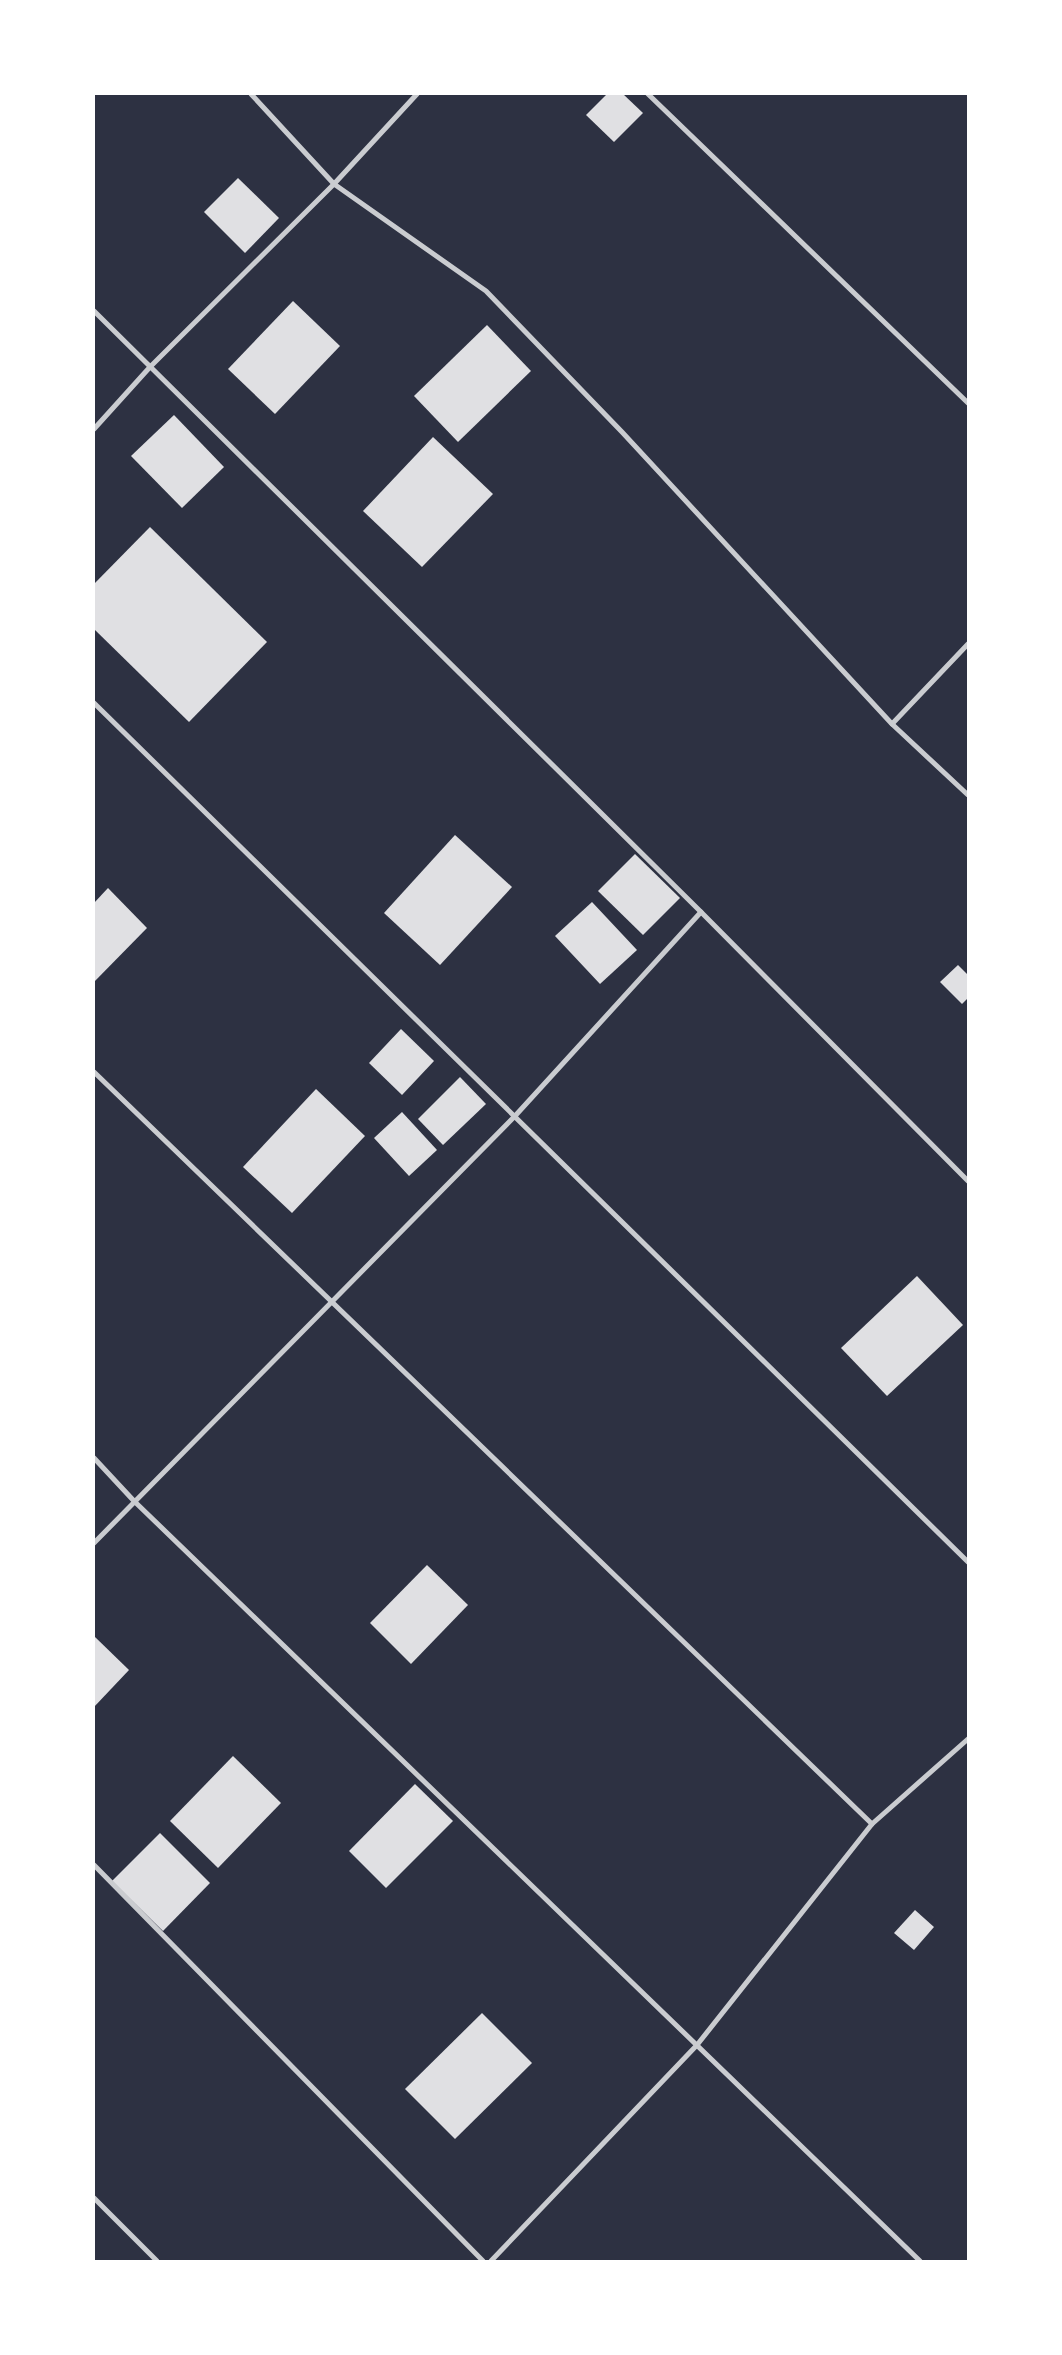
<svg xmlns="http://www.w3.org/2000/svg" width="1062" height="2355" viewBox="0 0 1062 2355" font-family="'Fira Sans Condensed',sans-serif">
<rect width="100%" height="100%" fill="#2d3142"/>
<g fill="#e0e0e3">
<polygon points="607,94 623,94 643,113 614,142 586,115"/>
<polygon points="238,178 279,218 245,253 204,212"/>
<polygon points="293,301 340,346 275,414 228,369"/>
<polygon points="487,325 531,371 458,442 414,396"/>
<polygon points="174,415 224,467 182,508 131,456"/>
<polygon points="433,437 493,494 422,567 363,511"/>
<polygon points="150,527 267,642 189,722 94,629 94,584"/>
<polygon points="455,835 512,887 440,965 384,913"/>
<polygon points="635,854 680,898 643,935 598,891"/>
<polygon points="108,888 147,928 94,982 94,903"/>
<polygon points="592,902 637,950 600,984 555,936"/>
<polygon points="958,965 968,975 968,998 962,1004 940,982"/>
<polygon points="401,1029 434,1061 402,1095 369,1063"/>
<polygon points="460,1077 486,1104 443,1145 418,1119"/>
<polygon points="316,1089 365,1136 292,1213 243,1167"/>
<polygon points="402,1112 437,1150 409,1176 374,1138"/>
<polygon points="917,1276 963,1325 887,1396 841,1348"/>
<polygon points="427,1565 468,1605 411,1664 370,1623"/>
<polygon points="94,1636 129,1670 94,1707"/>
<polygon points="233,1756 281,1803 218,1868 170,1821"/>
<polygon points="415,1784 453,1821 386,1888 349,1851"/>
<polygon points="160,1833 210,1883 163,1931 112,1881"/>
<polygon points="915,1910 934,1927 914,1950 894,1933"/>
<polygon points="482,2013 532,2063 455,2139 405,2089"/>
</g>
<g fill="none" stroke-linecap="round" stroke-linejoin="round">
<g stroke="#caccd0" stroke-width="5">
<polyline points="251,94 334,184 486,291 622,432 892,724 968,795"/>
<polyline points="648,94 968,403"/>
<polyline points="94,311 701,912 968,1181"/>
<polyline points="94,429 150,367 334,184 417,94"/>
<polyline points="94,703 968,1562"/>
<polyline points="892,724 968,644"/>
<polyline points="94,1072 872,1824"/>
<polyline points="94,1458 134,1501 920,2261"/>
<polyline points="94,1543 515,1116 701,912"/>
<polyline points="94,1865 483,2261"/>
<polyline points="94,2198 157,2261"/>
<polyline points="491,2261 697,2045 872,1824 968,1739"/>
</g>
</g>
<rect width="1062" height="2355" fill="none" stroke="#ffffff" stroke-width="190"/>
</svg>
